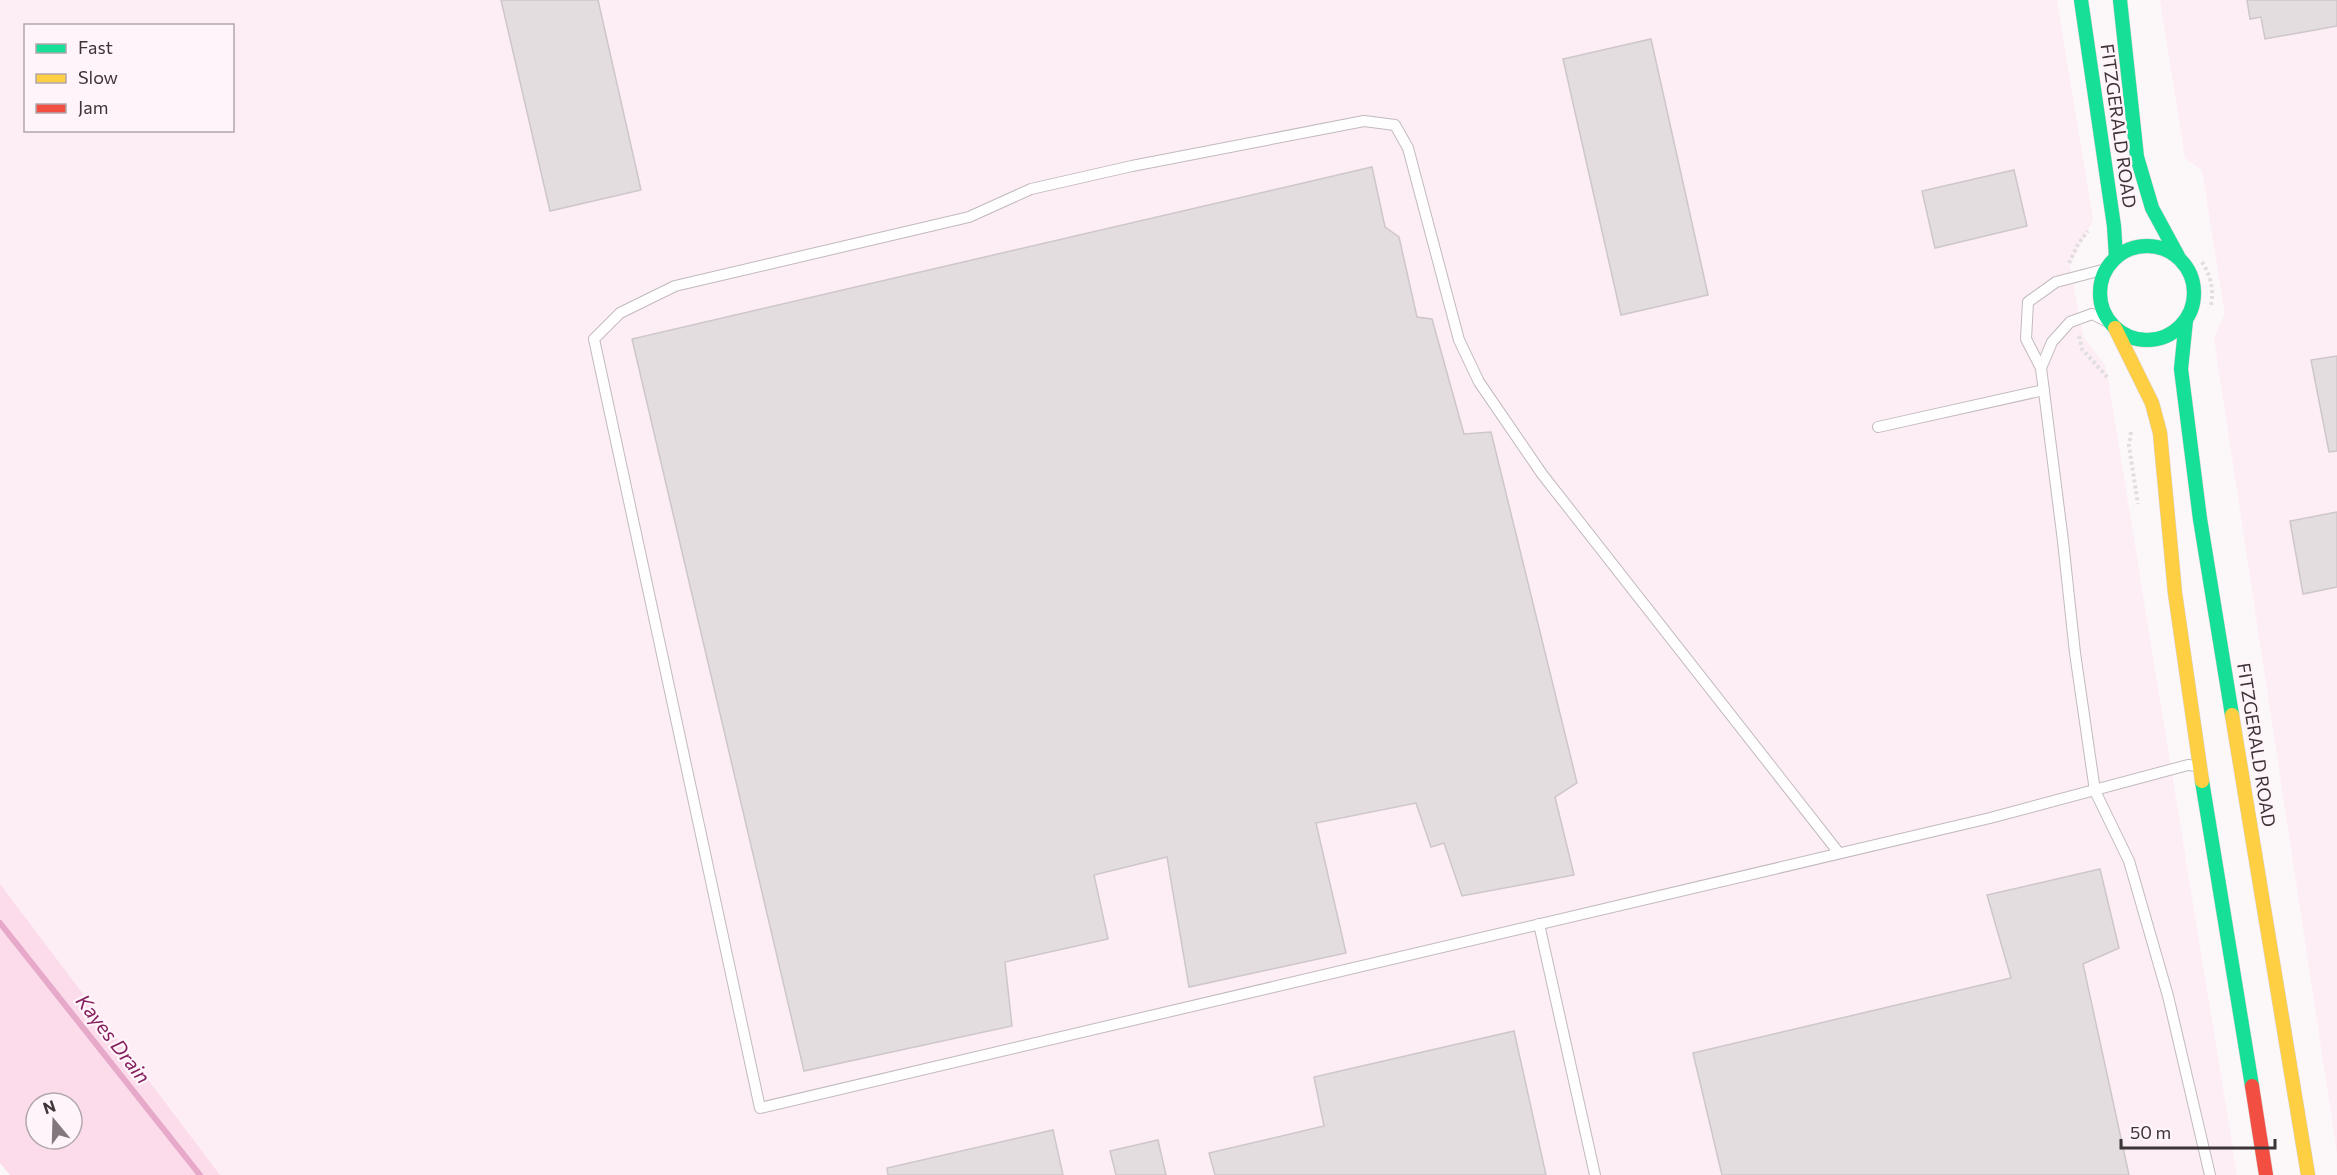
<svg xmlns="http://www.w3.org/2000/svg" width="2337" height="1175" viewBox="0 0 2337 1175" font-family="Commissioner,sans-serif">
<rect width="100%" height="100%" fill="#fcf7f9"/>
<g fill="#fdedf4" fill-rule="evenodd">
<path d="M 0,0 L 2057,0 L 2093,220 L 2070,266 L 2083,336 L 2106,367 L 2237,1175 L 220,1175 L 0,884 ZM 26,26 L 232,26 L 232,130 L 26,130 Z"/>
<polygon points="2160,0 2337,0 2337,1153 2214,338 2225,314 2202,170 2185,158"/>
</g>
<path fill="#fcdceb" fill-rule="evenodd" d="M 0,884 L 220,1175 L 10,1175 L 0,1163 ZM 36,1103 L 72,1103 L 72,1139 L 36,1139 Z"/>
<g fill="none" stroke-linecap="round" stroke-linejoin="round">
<polyline stroke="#e6a9c9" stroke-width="6" points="0,923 200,1175"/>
</g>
<g fill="#e3dde0" stroke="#cec7ca" stroke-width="1.5">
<polygon points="501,0 598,0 641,190 550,211"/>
<polygon points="2247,0 2337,0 2337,26 2265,39 2261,17 2250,19"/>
<polygon points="1651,39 1708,295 1621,315 1563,59"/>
<polygon points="1372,167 1385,227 1399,237 1417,317 1432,319 1464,434 1491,432 1577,783 1555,797 1574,875 1462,896 1444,843 1431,847 1416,803 1316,823 1346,953 1189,987 1167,857 1094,875 1108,939 1005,962 1012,1026 804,1071 632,339"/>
<polygon points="2014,170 2027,226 1935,248 1922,191"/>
<polygon points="2337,356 2337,451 2329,452 2311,360"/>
<polygon points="2337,512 2337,587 2303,594 2290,521"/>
<polygon points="2100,869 2119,948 2083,964 2129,1175 1722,1175 1693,1053 2011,978 1987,895"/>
<polygon points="1514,1031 1546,1175 1215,1175 1209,1153 1324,1126 1314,1077"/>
<polygon points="1053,1130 1063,1175 888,1175 887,1168"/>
<polygon points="1158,1140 1166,1175 1116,1175 1110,1151"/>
</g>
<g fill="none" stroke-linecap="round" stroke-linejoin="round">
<defs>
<g id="lane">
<polyline points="2106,269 2056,282 2028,302 2026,339 2041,368 2063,541 2075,653 2095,791 2129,861 2168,996 2210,1175"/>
<polyline points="2041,368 2052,342 2070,322 2092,314 2110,323"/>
<polyline points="1878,427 2044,390"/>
<polyline points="1839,853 1542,474 1479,382 1459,340 1408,148 1395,125 1364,121 1132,166 1031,189 969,217 675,286 620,313 594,339 760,1108 1990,818 2188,765 2197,766"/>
<polyline points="1539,924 1595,1175"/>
</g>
<g id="fast">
<polyline points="2081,0 2114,226 2116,257"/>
<polyline points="2120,0 2137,157 2152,208 2178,256"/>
<circle cx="2147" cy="293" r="47"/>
<polyline points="2186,320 2181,369 2200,519 2232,715"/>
<polyline points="2202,781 2252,1086"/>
</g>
<g id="slow">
<polyline points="2115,328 2152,403 2160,433 2175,593 2202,781"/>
<polyline points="2232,715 2308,1175"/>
</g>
<polyline id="jam" points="2252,1086 2266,1175"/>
</defs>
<use href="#lane" stroke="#c1babe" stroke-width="12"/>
<use href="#fast" stroke="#d7d3d5" stroke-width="15"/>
<use href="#slow" stroke="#d7d3d5" stroke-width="15"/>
<use href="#jam" stroke="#d7d3d5" stroke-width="15"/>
<g stroke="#e1dee0" stroke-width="4" stroke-dasharray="3 3" stroke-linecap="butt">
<path d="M 2202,262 C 2211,276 2215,292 2210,308"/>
<polyline points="2069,263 2078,244 2088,231"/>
<polyline points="2079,336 2082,349 2108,378"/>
<polyline points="2131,432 2129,446 2138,504"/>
</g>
<use href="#lane" stroke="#fffefe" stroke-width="10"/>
<use href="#fast" stroke="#16e098" stroke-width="14"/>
<use href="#slow" stroke="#ffcf43" stroke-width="14"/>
<use href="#jam" stroke="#f24e42" stroke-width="14"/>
</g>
<g text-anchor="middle" stroke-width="4.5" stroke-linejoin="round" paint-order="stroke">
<g font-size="18" fill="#3d3438" stroke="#fff4f9">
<text transform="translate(2118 126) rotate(82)" y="6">FITZGERALD ROAD</text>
<text transform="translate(2256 745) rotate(81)" y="6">FITZGERALD ROAD</text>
</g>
<g font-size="20" font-style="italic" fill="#84205d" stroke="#fff4f9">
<text transform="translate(113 1039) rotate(52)" y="7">Kayes Drain</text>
</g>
</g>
<rect x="24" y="24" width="210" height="108" fill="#fff4f9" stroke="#b1a7ac" stroke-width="1.5"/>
<rect x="36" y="44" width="30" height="9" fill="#16e098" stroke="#b1a7ac" stroke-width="1.5"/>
<text x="78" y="54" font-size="18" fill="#3d3438">Fast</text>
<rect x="36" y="74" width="30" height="9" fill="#ffcf43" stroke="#b1a7ac" stroke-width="1.5"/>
<text x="78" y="84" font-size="18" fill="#3d3438">Slow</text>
<rect x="36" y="104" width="30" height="9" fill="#f24e42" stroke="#b1a7ac" stroke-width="1.5"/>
<text x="78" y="114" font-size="18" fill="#3d3438">Jam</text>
<g transform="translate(54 1121) rotate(341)"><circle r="28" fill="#fff4f9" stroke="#b1a7ac" stroke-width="1.5"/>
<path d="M0-4.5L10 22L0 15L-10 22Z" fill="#80787c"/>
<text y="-9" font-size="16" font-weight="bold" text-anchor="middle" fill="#3d3438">N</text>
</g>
<path d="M2121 1139v9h154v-9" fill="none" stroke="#3d3438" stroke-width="3"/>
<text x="2130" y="1139" font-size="18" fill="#3d3438" stroke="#fff4f9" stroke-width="4.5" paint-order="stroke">50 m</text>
</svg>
